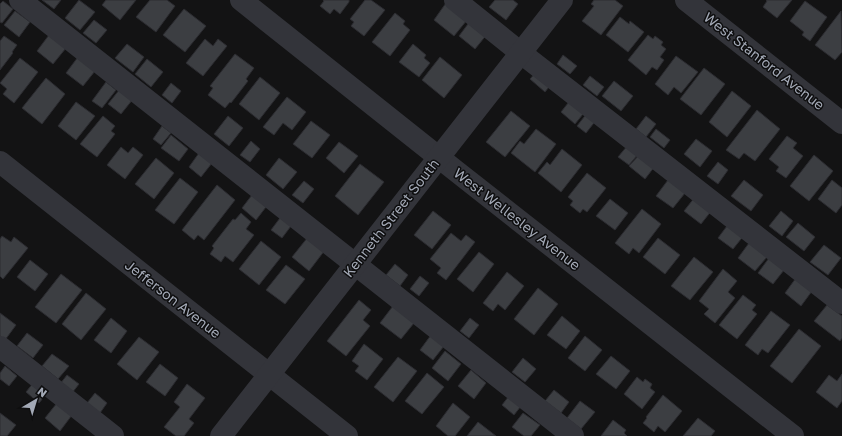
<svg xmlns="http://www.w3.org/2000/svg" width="842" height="436" viewBox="0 0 842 436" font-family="'Golos Text',sans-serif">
<rect width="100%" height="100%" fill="#131314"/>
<g fill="#3c3e42" stroke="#2c2c31">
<polygon points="42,0 61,0 54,9"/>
<polygon points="79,0 95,12 80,30 65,18"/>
<polygon points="106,0 136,0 120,20 102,5"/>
<polygon points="150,0 167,0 175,6 156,32 136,17"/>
<polygon points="323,0 349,0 349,2 340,14 334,9 330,14 320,6 324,1"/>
<polygon points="365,0 371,0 385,10 364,36 351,26 354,22 350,19"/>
<polygon points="495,0 513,0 518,4 506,20 489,7"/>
<polygon points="594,0 615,0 623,6 601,35 582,21 594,6 591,4"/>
<polygon points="766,0 792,0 777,18 763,7 767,1"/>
<polygon points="3,1 13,9 2,23 0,22 0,4"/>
<polygon points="805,1 827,17 810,41 802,35 804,32 790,21"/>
<polygon points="446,3 467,20 454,36 434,20"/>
<polygon points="184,9 206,26 185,52 163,35"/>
<polygon points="15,11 30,22 19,37 4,25"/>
<polygon points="841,11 842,52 835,60 815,45"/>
<polygon points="395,13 405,21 403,24 410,30 390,56 372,42"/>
<polygon points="620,17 629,24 630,21 644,32 628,52 606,35"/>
<polygon points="94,20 107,30 96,43 83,33"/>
<polygon points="471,20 488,33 475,49 459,36"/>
<polygon points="49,35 66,48 53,64 37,51"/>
<polygon points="648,35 653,39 655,36 663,42 661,45 666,49 660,57 664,60 657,70 652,67 646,75 628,60"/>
<polygon points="4,36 17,45 12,52 13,53 0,70 0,41"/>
<polygon points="205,39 213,46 218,39 227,46 203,76 186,63"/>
<polygon points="127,44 144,57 133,72 115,58"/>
<polygon points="413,44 426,55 424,58 430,63 419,77 399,62"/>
<polygon points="235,54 254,68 246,79 248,81 231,103 230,102 225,108 208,95 213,88 210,86"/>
<polygon points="563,55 577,66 570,74 557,64"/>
<polygon points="676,56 698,72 681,93 674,87 668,95 655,84"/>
<polygon points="78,57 95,71 83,86 66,73"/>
<polygon points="440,57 462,75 444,98 422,80"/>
<polygon points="20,58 38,72 14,103 3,94 7,89 0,83"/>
<polygon points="147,59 163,72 151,87 135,74"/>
<polygon points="704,68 725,84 701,115 680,99"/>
<polygon points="537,71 552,83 545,92 530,79"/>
<polygon points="590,76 604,87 597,96 583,85"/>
<polygon points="260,77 280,93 259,120 239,104"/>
<polygon points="46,78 65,94 42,124 22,108"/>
<polygon points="614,81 633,96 621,111 602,96"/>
<polygon points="106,82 116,90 102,108 92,101"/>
<polygon points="171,83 181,91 172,103 162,95"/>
<polygon points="120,89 133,99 121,114 108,104"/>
<polygon points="732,91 751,106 727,137 709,122"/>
<polygon points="287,97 306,112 292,130 283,123 274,135 263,127"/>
<polygon points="572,98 587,109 575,124 561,112"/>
<polygon points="76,102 95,116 76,140 58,126"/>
<polygon points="757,110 780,129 755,161 744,153 739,159 726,150"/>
<polygon points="511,111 530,126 505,157 486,142"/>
<polygon points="588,112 597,119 586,133 577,126"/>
<polygon points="103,116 115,126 111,131 115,134 97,157 80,144"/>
<polygon points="228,116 243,128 229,146 214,134"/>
<polygon points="646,116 656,124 646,137 636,129"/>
<polygon points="311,121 330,135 312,158 293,144"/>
<polygon points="162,126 171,133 161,145 153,139"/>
<polygon points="536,129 556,144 535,172 511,153 520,141 524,144"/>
<polygon points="656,129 670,140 664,148 650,137"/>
<polygon points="171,135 188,149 179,161 161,148"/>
<polygon points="787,136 797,143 793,148 803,156 786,178 776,171 779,167 769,159"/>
<polygon points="696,139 712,151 700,167 684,154"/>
<polygon points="251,141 260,149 250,162 240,155"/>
<polygon points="339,142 358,156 344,173 326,158"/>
<polygon points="628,145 639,153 629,165 618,157"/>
<polygon points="121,147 128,153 133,147 143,155 125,179 107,165"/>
<polygon points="562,149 582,165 561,192 538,173 547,162 550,165"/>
<polygon points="199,153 212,163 201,177 189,167"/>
<polygon points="640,154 655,166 645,179 629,166"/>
<polygon points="814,155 833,171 809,201 790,186"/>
<polygon points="156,158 174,173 154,199 135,184"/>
<polygon points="279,158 297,172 283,189 266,175"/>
<polygon points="718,162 728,170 718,184 707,176"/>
<polygon points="360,164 384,182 358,215 335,196"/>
<polygon points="587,173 606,188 587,212 583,209 580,213 570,205 573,201 568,197"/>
<polygon points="180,178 198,192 174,224 155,210"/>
<polygon points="668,180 685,193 673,208 656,196"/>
<polygon points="744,180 763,195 751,211 731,196"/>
<polygon points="832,180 842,188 842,205 836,213 818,199"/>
<polygon points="304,181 314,189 303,203 292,195"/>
<polygon points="217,185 235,200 204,240 198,235 194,240 182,230"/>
<polygon points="252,195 266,207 256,220 242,208"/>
<polygon points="695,197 712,210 701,224 684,211"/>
<polygon points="610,199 628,213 615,230 596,216"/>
<polygon points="642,209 661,224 639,253 633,248 629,254 615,243"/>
<polygon points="433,211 451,225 432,249 414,235"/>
<polygon points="781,211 793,221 782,236 769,226"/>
<polygon points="241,213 251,222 246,229 254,235 233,262 225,256 221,262 210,254 214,248 212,246 233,219 235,220"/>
<polygon points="280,218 291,226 282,238 271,230"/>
<polygon points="730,222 745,234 733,249 718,238"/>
<polygon points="798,223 815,237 804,251 786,237"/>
<polygon points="451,233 461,241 466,235 475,242 446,280 437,273 441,268 430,259"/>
<polygon points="2,236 11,242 14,237 28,248 3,279 0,276 0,239"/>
<polygon points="308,237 325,250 309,271 292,257"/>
<polygon points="658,238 680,255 665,274 643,257"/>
<polygon points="261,241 281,257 259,285 239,269"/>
<polygon points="749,243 767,257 755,271 738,258"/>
<polygon points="824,245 841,258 828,275 810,262"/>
<polygon points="479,252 494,264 473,292 457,279"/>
<polygon points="694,257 713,272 690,300 671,286"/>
<polygon points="769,258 784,270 773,284 758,273"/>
<polygon points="30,260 48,274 35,291 17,277"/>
<polygon points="395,264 408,275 400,286 386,275"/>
<polygon points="286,265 305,279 285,304 266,290"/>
<polygon points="723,269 737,281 728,292 735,298 715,323 704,314 709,309 699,301"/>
<polygon points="507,272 524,286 505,310 498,304 493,311 483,303"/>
<polygon points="61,274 82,290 56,323 35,307"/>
<polygon points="420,276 429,283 419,296 410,289"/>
<polygon points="796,278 812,291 801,306 785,293"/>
<polygon points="538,288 558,304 534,335 514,319"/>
<polygon points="86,293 106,309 81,340 62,324"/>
<polygon points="743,295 756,305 752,310 757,314 737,339 719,325"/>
<polygon points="359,300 371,310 363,320 370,326 346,356 327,341"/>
<polygon points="827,305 842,316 842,338 840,341 814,321"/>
<polygon points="393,306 414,323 401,339 380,323"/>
<polygon points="771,311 790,325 768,353 762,349 758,355 745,345"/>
<polygon points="0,313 16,325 5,340 0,336"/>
<polygon points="562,316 580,331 566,349 547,335"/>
<polygon points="111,318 127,331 111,353 94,340"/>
<polygon points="470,318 479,325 469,338 460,331"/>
<polygon points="799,329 821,346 792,383 770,366"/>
<polygon points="27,333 43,345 33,358 17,346"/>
<polygon points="431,335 444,346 433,360 420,350"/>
<polygon points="585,336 602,350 585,371 568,358"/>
<polygon points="139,337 159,352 137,380 117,364"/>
<polygon points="364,344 383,359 367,380 355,371 359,366 352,361"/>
<polygon points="445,351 461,364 448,381 432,368"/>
<polygon points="52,354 69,366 58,379 42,366"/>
<polygon points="611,356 630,371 616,389 596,374"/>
<polygon points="398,357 417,371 393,402 374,387"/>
<polygon points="523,358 536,369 525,382 512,372"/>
<polygon points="160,364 178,378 165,396 146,382"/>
<polygon points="5,366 17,376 9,386 0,379 0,373"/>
<polygon points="471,370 486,383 474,399 458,386"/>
<polygon points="427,373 444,387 422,414 405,401"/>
<polygon points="842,374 842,401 837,408 816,392 829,375 837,381"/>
<polygon points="67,375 79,384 72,393 60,384"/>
<polygon points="637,377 643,382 645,379 652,384 650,388 655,392 642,409 624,394"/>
<polygon points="34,382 48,392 39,403 26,392"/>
<polygon points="187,384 205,398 189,419 194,423 184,436 176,436 164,427 180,407 174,402"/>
<polygon points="554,390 569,402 561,413 545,401"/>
<polygon points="95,393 107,403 100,413 87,403"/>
<polygon points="663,395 682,411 665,432 658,426 654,432 643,423 647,418 646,417"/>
<polygon points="509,396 521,406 514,415 502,405"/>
<polygon points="580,401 595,412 581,429 567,418"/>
<polygon points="57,403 72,415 60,431 45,418"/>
<polygon points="453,403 470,417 455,436 448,436 436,426"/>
<polygon points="0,413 16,425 7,436 0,436"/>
<polygon points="523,413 540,425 531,436 524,436 512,427"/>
<polygon points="698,418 715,431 711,436 683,436"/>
<polygon points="613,420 626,430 624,433 627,436 601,436"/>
<polygon points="478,422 496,436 467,436"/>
</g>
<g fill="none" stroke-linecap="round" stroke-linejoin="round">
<g stroke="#33343a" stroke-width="22">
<polyline points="20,0 573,436"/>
<polyline points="241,0 456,171 793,436"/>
<polyline points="455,0 521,53 842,303"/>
<polyline points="686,0 842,123"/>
<polyline points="0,162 347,436"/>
<polyline points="0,347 113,436"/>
<polyline points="221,436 562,0"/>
</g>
</g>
<g text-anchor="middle" stroke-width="3" stroke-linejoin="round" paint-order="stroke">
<g font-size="14" fill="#a3a9b6" stroke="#0e0e0f">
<text transform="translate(764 61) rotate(38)" y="5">West Stanford Avenue</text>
<text transform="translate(391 218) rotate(-52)" y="5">Kenneth Street South</text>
<text transform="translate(517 219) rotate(38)" y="5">West Wellesley Avenue</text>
<text transform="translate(173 299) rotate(38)" y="5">Jefferson Avenue</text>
</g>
</g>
<g transform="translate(36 400) rotate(38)" stroke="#0e0e0f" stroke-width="3" paint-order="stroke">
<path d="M0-3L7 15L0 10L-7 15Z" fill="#a3a9b6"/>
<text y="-6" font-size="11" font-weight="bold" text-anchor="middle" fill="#a3a9b6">N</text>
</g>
</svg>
